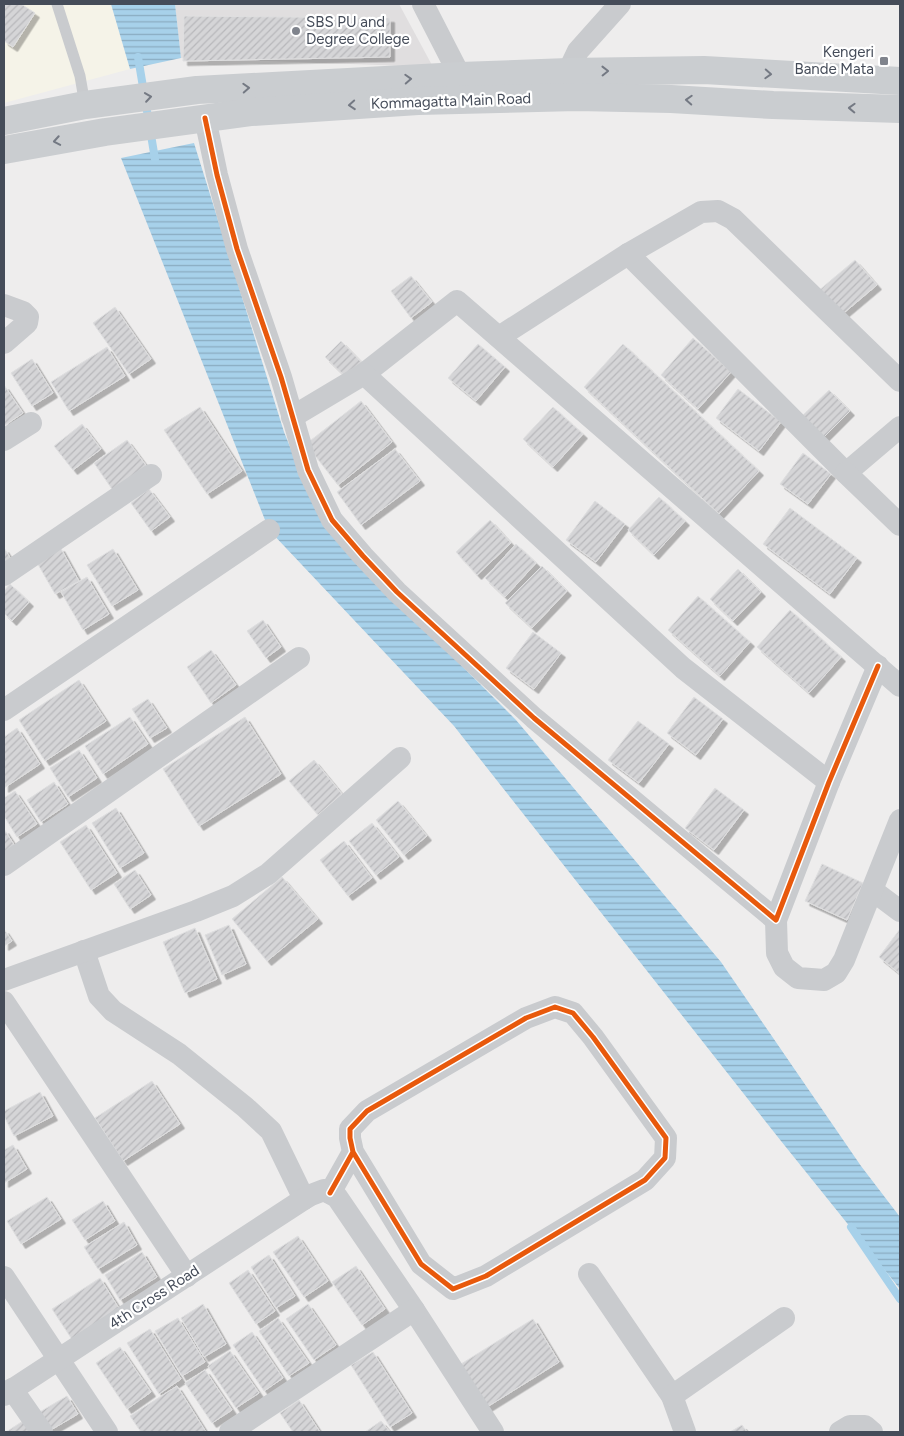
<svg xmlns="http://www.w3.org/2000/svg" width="904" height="1436" viewBox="0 0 904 1436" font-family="Figtree,sans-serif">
<defs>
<pattern id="water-rules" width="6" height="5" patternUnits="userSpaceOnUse" patternTransform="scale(1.25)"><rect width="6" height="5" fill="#a7d1ea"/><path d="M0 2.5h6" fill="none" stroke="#8aacc1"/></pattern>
<pattern id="building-hatch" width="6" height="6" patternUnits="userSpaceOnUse" patternTransform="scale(1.25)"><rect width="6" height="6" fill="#d5d5d7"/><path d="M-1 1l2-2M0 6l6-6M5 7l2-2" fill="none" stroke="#b8b8bb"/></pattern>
<filter id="shadow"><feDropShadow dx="4.5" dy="4.5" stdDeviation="0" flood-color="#0004"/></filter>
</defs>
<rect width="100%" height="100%" fill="#eeeded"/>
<polygon fill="#f5f3e8" points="4,4 111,4 130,69 4,103"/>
<polygon fill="#e0dedf" points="175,4 399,4 433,67 181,58"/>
<g fill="url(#water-rules)">
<polygon points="111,4 175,4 181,58 130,69"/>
<polygon points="194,143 284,432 306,486 392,596 516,720 721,962 861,1166 900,1217 900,1289 781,1141 454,726 269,530 121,158"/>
</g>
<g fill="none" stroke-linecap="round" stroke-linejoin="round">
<g stroke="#a7d1ea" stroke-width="8">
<polyline points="138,57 155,159"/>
<polyline points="851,1227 900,1299"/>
</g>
</g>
<g fill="url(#building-hatch)" stroke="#dfdfe0" filter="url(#shadow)">
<polygon points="4,4 21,4 35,13 13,47 4,41"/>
<polygon points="184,16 390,18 390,57 183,61"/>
<polygon points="855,260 877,285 839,317 817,292"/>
<polygon points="411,276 432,302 411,318 391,291"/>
<polygon points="115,307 151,359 129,374 93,323"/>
<polygon points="693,338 731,372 698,409 661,375"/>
<polygon points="341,341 365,366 350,381 325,357"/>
<polygon points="478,344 505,367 476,401 448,378"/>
<polygon points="623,344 759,471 719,514 584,387"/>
<polygon points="107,347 125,376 69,411 51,382"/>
<polygon points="32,359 53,393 32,406 11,373"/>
<polygon points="4,385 23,413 4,426"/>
<polygon points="738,389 781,422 759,451 716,418"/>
<polygon points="829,390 850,411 823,438 802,416"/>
<polygon points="361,401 392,442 338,485 306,444"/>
<polygon points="200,407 242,471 207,494 164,430"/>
<polygon points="553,407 583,434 553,467 523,439"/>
<polygon points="82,424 101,449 73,470 54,446"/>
<polygon points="127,440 148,468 114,492 94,463"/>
<polygon points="395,449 420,481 361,525 337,492"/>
<polygon points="803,453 831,474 808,504 780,484"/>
<polygon points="149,489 170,517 151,531 131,503"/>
<polygon points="659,497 685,521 654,555 628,530"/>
<polygon points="595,501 625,524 596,562 566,540"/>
<polygon points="790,508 857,558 830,594 763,544"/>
<polygon points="490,520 511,543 477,575 456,552"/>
<polygon points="516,544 536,563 505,597 485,578"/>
<polygon points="60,547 79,581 55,594 36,561"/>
<polygon points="4,548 13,562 4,568"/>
<polygon points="113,549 138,590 112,606 87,565"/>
<polygon points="542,566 567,591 532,628 505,603"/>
<polygon points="738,569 761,592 733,621 710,599"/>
<polygon points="87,577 109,614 83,630 61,592"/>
<polygon points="10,584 29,602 12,621 4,613 4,591"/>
<polygon points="698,596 750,642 720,676 668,630"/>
<polygon points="790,610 841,657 809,693 757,647"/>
<polygon points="263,620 281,647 266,658 247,631"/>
<polygon points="533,632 561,653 534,689 506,668"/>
<polygon points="211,650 236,685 211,703 187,667"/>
<polygon points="79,680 106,721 45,761 19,720"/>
<polygon points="694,697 723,719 696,755 667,733"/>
<polygon points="148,699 167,728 150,738 132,709"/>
<polygon points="130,717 148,744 103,774 85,746"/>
<polygon points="245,717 281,774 199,826 163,769"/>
<polygon points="638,721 669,744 639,783 608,760"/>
<polygon points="17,728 40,764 4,788 4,737"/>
<polygon points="79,750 97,778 68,797 50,768"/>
<polygon points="314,760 342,794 318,815 289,781"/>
<polygon points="54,782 68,804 41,822 27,800"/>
<polygon points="715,788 744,810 714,850 685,828"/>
<polygon points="15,791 37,824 17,837 4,816 4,798"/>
<polygon points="398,801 427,836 404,855 376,820"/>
<polygon points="116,808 144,853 120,868 92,823"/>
<polygon points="372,823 399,857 376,875 349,841"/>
<polygon points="86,825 117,873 91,890 60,842"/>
<polygon points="4,829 15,846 4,853"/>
<polygon points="344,841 372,878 348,896 320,860"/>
<polygon points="822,864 863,883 847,920 805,901"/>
<polygon points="135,870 151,895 130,909 114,884"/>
<polygon points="282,877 318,919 267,961 232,919"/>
<polygon points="229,925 246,964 222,975 205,935"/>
<polygon points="195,928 217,979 185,993 163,942"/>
<polygon points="4,929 12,941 4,946"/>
<polygon points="900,929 900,974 879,957"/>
<polygon points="152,1081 180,1124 123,1161 95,1118"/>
<polygon points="40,1092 53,1116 14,1136 4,1116 4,1111"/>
<polygon points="13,1145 27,1169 4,1183 4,1150"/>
<polygon points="47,1197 61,1219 21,1244 7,1221"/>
<polygon points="103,1201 115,1221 85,1240 72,1220"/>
<polygon points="124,1222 137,1245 98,1269 84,1247"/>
<polygon points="298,1236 328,1281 304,1297 273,1252"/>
<polygon points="142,1252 157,1277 120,1300 105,1275"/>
<polygon points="269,1255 295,1296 276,1308 251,1267"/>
<polygon points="356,1266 385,1309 362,1325 332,1282"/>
<polygon points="248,1270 275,1311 256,1324 229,1283"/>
<polygon points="100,1278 120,1310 73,1341 52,1309"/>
<polygon points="203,1304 226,1344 204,1357 181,1318"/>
<polygon points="308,1304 336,1345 314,1360 286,1319"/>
<polygon points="178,1318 205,1362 182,1376 155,1331"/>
<polygon points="278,1318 309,1363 289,1376 259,1331"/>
<polygon points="533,1319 559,1362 487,1407 461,1364"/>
<polygon points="150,1329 181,1379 159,1394 127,1343"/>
<polygon points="252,1332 283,1378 264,1391 233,1345"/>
<polygon points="120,1347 151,1392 127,1409 96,1363"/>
<polygon points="230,1351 259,1393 236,1408 208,1366"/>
<polygon points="373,1352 412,1413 390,1427 351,1365"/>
<polygon points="205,1370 232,1410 212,1423 185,1383"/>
<polygon points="177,1386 206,1432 141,1432 130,1416"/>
<polygon points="67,1396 78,1414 49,1431 38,1413"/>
<polygon points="299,1400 320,1432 293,1432 280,1413"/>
<polygon points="26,1419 34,1432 6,1432"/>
<polygon points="381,1421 390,1432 365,1432"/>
<polygon points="742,1425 747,1432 730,1432"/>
</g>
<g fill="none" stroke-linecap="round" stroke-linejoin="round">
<polyline stroke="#c9cbce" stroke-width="11" points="57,4 80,76 85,105"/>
<g stroke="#c9cbce" stroke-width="22">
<polyline points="423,4 460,76"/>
<polyline points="568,72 578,51 620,4"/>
<polyline points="205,118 217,175 237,249 281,377 308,470 332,520 363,556 397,592 534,718 776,920 829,782 878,666"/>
<polyline points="628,254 846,473 900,427"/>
<polyline points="4,305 23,312 28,317 27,323 4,343"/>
<polyline points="499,337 628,254 701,212 718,211 733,219 900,381"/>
<polyline points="364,374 457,301 900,686"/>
<polyline points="292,417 364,374 683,668 829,782"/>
<polyline points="4,440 31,423"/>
<polyline points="846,473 900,525"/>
<polyline points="4,575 151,475"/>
<polyline points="4,710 269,530"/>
<polyline points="4,865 299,658"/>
<polyline points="872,890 900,911"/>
<polyline points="776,920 777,953 784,967 798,978 824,980 836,973 844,960 900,820"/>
<polyline points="84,951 99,996 113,1011 179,1054 245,1107 271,1131 304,1199"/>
<polyline points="4,980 196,911 233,896 268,874 400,758"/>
<polyline points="4,1002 187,1276"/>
<polyline points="330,1193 353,1152 421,1264 453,1289 486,1276 645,1180 665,1158 666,1138 593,1037 573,1013 555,1007 526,1018 367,1111 350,1129 350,1138 353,1152"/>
<polyline points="589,1274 672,1396 685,1432"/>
<polyline points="4,1277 107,1432"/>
<polyline points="12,1389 42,1432"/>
<polyline points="4,1395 304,1199 311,1195 324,1190 337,1197 414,1310 493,1432"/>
<polyline points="672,1396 784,1318"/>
<polyline points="230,1432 414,1310"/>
<polyline points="840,1432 850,1426 865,1426 872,1432"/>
</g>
<g stroke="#cacdd0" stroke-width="28">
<polyline points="4,121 85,105 197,90 460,76 568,72 704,70 900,81"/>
<polyline points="4,150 105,132 252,112 418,101 577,97 671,99 773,105 900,109"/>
</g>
<defs>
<g id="cycleway">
<polyline points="205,118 217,175 237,249 281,377 308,470 332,520 363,556 397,592 534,718 776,920 829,782 878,666"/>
<polyline points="330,1193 353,1152 421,1264 453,1289 486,1276 645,1180 665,1158 666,1138 593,1037 573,1013 555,1007 526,1018 367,1111 350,1129 350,1138 353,1152"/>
</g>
</defs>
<use href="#cycleway" stroke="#fff" stroke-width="8"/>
<use href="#cycleway" stroke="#e8590c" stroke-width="5"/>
</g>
<defs><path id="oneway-chevron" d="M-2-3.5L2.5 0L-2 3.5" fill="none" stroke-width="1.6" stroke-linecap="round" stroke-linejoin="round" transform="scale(1.25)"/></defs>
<g stroke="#747983">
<use href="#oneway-chevron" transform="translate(605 71) rotate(-1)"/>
<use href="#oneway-chevron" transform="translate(768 74) rotate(3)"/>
<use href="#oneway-chevron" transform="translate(408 79) rotate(-3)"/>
<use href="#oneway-chevron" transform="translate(246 88) rotate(-3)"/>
<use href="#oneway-chevron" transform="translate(148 97) rotate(-8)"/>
<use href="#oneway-chevron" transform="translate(689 100) rotate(-177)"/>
<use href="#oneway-chevron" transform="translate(352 105) rotate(176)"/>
<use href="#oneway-chevron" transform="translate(852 108) rotate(-178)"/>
<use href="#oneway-chevron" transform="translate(57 141) rotate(170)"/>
</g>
<g fill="#80848d" stroke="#fff" stroke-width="2">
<circle cx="296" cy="31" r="5"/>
<rect x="879" y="56" width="10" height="10" rx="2.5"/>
</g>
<g text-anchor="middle" stroke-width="4.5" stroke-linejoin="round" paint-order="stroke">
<g font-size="15" fill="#454c59" stroke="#fff" text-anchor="start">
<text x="306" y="27">SBS PU and<tspan x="306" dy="17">Degree College</tspan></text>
<text x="874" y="57" text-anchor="end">Kengeri<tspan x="874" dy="17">Bande Mata</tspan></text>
</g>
<g font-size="15" fill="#454c59" stroke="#fff">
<text transform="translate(451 101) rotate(-2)" y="5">Kommagatta Main Road</text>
<text transform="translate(154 1297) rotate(-33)" y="5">4th Cross Road</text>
</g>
</g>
<rect width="904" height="1436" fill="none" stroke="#454c59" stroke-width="10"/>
</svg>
